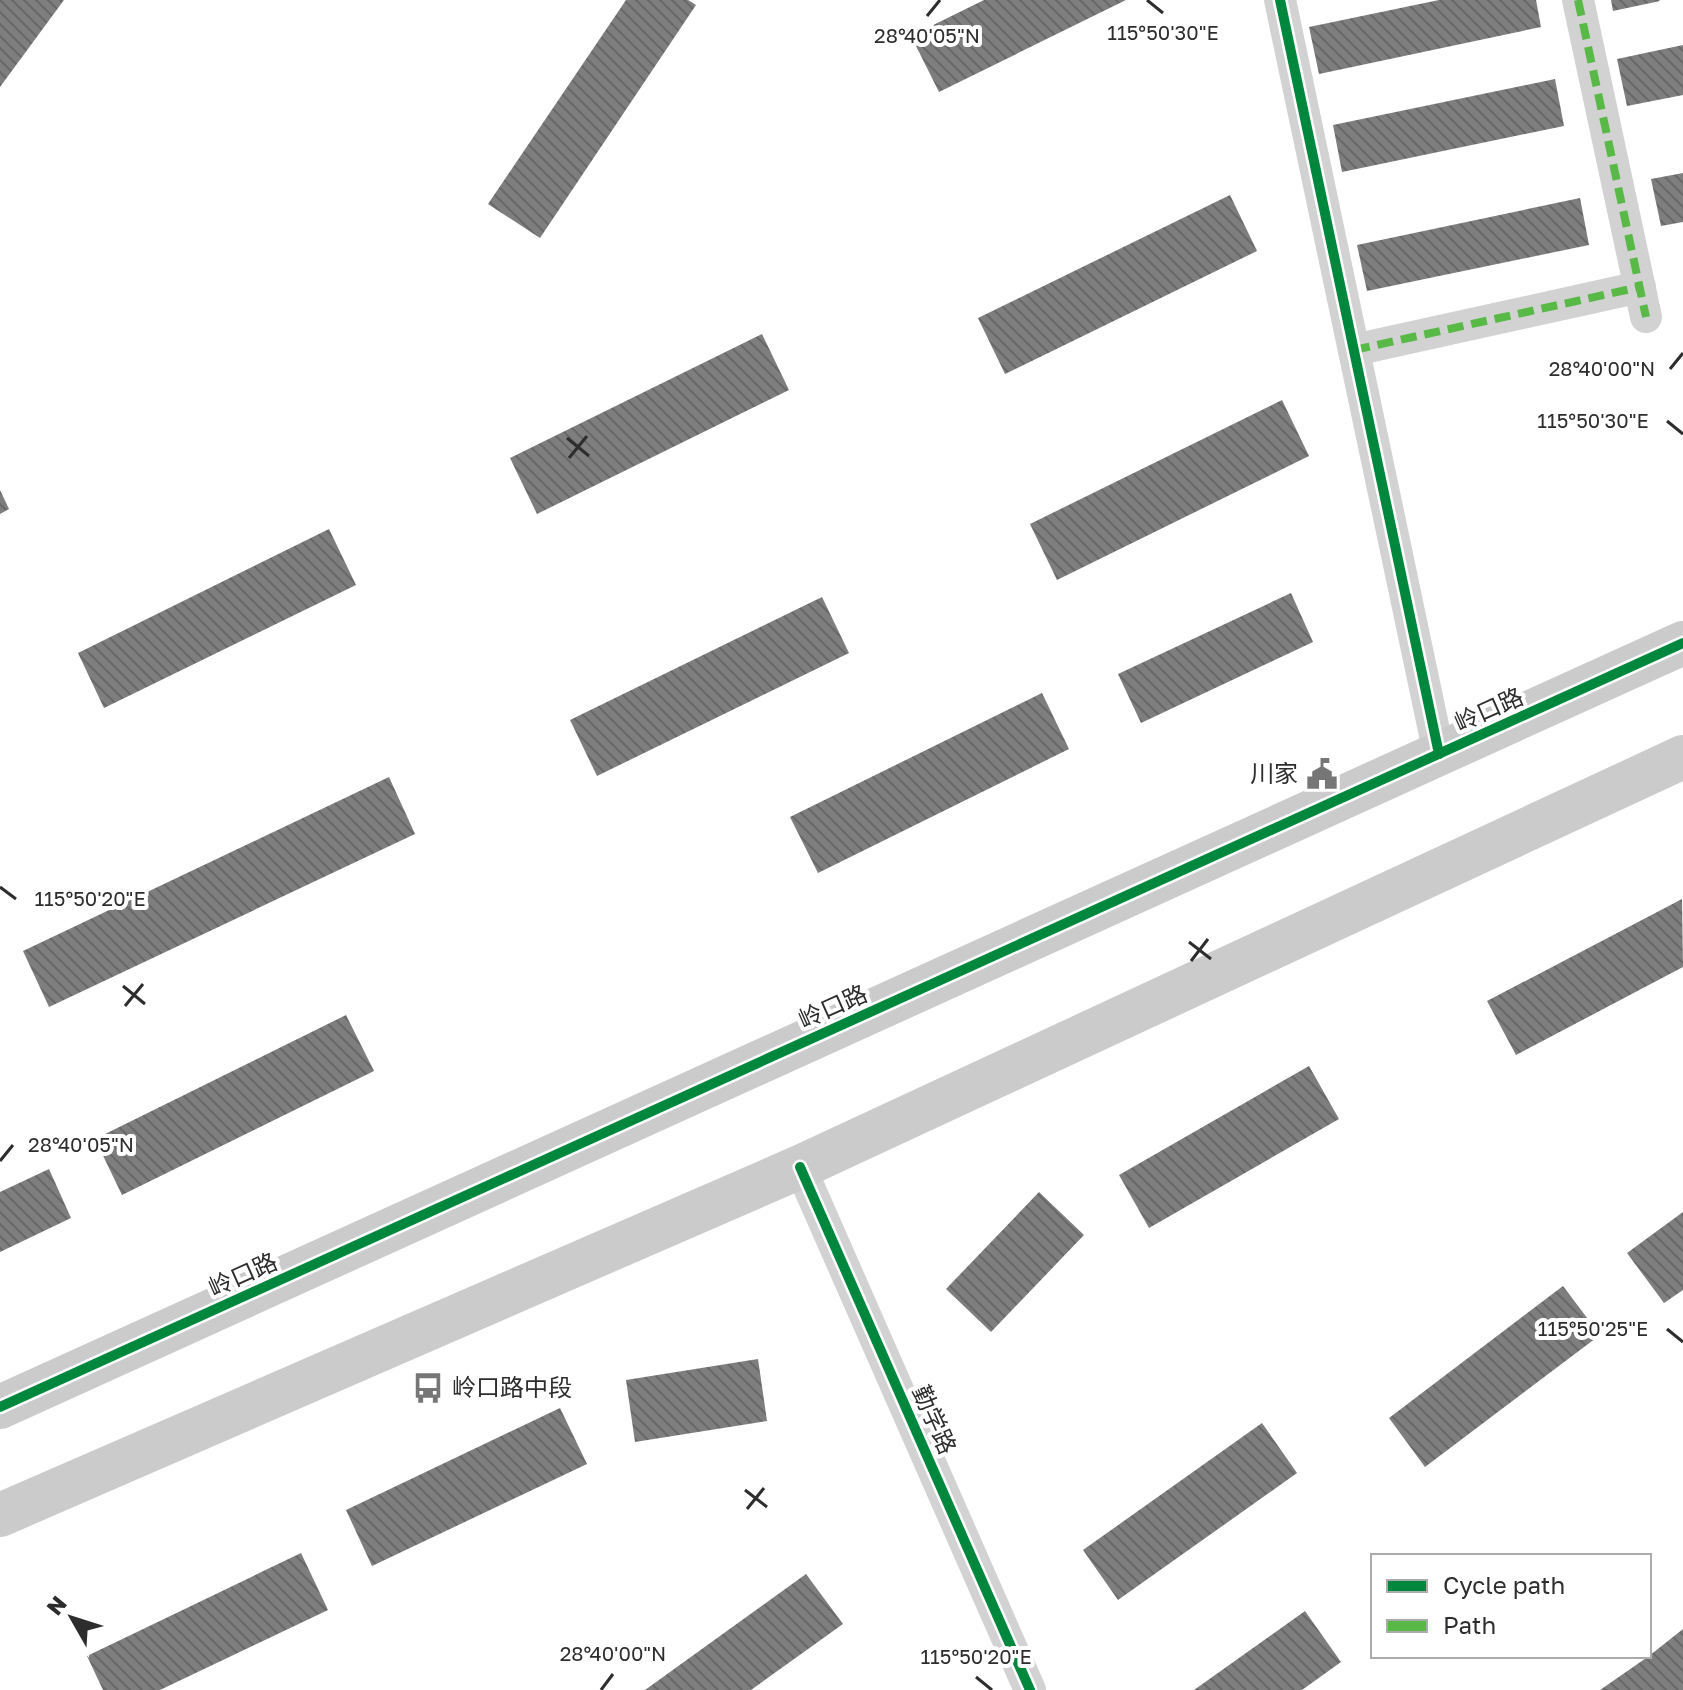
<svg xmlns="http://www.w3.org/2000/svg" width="1683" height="1690" viewBox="0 0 1683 1690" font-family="'Golos Text','Noto Sans SC',sans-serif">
<defs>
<pattern id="building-back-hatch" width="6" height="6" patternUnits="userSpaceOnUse" patternTransform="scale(2)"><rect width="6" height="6" fill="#7e7e7e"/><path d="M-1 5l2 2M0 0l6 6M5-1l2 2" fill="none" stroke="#686868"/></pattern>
</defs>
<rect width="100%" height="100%" fill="#fff"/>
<g fill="url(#building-back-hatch)">
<polygon points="0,0 64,0 0,87"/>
<polygon points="626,0 688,0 696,5 540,238 488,204"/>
<polygon points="984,0 1126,0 939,92 911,36"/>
<polygon points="1439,0 1536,0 1541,27 1319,74 1309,27"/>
<polygon points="1611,0 1659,0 1660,1 1613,11"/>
<polygon points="1683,45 1683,95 1627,106 1617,59"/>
<polygon points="1555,79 1564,126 1342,172 1333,125"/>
<polygon points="1683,173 1683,222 1661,226 1651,179"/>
<polygon points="1230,195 1257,251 1005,374 978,318"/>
<polygon points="1580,198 1589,245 1367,291 1357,245"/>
<polygon points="762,334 789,390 537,514 510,458"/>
<polygon points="1282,400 1309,456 1057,580 1030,524"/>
<polygon points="0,490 9,509 0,514"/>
<polygon points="329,529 356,585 104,708 78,653"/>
<polygon points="1291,593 1313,642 1141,723 1118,674"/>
<polygon points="822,597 849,653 597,776 570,720"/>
<polygon points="1042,693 1069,749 818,873 790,817"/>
<polygon points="389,777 415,834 49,1007 23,951"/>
<polygon points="1682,899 1683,967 1516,1055 1487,1001"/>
<polygon points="346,1015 374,1071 122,1195 95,1139"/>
<polygon points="1309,1066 1339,1119 1149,1228 1119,1175"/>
<polygon points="49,1169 71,1218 0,1252 0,1192"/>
<polygon points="1039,1192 1084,1235 991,1332 946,1289"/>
<polygon points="1683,1212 1683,1290 1664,1303 1627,1253"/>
<polygon points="1563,1286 1600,1335 1425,1467 1389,1418"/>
<polygon points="758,1359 767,1421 635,1442 626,1380"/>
<polygon points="560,1408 587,1464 372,1566 346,1510"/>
<polygon points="1262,1423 1297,1473 1118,1600 1083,1550"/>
<polygon points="301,1553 328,1610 160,1690 103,1690 87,1656"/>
<polygon points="806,1574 843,1624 751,1690 645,1690"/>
<polygon points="1305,1611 1341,1662 1302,1690 1194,1690"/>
<polygon points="1683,1629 1683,1690 1600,1690 1649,1656"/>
</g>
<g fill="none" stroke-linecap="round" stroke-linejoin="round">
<g stroke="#d2d2d2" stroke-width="32">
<polyline points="1280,0 1439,754"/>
<polyline points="1578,0 1646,317"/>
<polyline points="1354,350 1640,287"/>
<polyline points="800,1167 1030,1690"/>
</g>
<g stroke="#cbcbcb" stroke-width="44">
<polyline points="0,1407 1683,643"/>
<polyline points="0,1515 800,1167 1683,757"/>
</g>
<g stroke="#58b947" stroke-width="8" stroke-dasharray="16 8" stroke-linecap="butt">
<polyline points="1578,0 1646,317"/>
<polyline points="1354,350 1640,287"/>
</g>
<defs>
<g id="cycleway">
<polyline points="1280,0 1439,754"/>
<polyline points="800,1167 1030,1690"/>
<polyline points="0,1407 1683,643"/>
</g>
</defs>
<use href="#cycleway" stroke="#fff" stroke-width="15"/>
<use href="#cycleway" stroke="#00873e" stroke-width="10"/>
</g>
<path fill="none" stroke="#2d2d2d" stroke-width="3" d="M 1147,0 L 1163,13M 927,16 L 940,0M 1670,369 L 1683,353M 1667,421 L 1683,434M 567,438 L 589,456M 569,458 L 587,436M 0,887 L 16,899M 1189,942 L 1211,959M 1191,961 L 1208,939M 123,986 L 145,1004M 125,1006 L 143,984M 0,1161 L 13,1145M 1667,1329 L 1683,1342M 745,1490 L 767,1507M 747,1509 L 764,1488M 976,1677 L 992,1690M 601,1690 L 613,1674"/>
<defs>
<symbol id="civic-bare" viewBox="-9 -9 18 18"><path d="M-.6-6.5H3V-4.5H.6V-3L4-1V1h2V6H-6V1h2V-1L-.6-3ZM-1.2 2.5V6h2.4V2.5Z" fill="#767676" stroke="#fff" stroke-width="2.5" paint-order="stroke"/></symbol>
<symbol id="bus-bare" viewBox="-9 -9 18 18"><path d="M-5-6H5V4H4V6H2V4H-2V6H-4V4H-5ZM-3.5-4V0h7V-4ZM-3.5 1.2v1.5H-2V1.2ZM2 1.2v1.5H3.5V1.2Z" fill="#767676" stroke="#fff" stroke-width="2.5" paint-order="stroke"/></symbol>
</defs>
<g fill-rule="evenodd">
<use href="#civic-bare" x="1300" y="752" width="44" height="44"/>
<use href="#bus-bare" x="406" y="1366" width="44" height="44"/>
</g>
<g text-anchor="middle" stroke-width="8" stroke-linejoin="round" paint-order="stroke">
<g font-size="24" fill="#2d2d2d" stroke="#fff">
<text transform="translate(1489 710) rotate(-24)" y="8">岭口路</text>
<text transform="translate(833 1007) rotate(-24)" y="8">岭口路</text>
<text transform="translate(243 1275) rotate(-24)" y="8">岭口路</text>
<text transform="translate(934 1420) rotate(66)" y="8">勤学路</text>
</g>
<g font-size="24" fill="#2d2d2d" stroke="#fff" text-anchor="end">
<text x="1298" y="782">川家</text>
<text x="452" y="1396" text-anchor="start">岭口路中段</text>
</g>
</g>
<g font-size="20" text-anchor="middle" fill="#2d2d2d" stroke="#fff" stroke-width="8" stroke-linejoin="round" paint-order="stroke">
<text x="1163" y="40">115°50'30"E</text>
<text x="927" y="43">28°40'05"N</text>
<text x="1602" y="376">28°40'00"N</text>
<text x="1593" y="428">115°50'30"E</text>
<text x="90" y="906">115°50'20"E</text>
<text x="81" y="1152">28°40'05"N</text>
<text x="1593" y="1336">115°50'25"E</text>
<text x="613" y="1661">28°40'00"N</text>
<text x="976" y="1664">115°50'20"E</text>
</g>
<rect x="1371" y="1554" width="280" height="104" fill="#ffffff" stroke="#ababab" stroke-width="2"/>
<rect x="1387" y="1580" width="40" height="12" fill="#00873e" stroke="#ababab" stroke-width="2"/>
<text x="1443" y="1594" font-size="24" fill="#2d2d2d">Cycle path</text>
<rect x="1387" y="1620" width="40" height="12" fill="#58b947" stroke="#ababab" stroke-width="2"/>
<text x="1443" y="1634" font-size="24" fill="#2d2d2d">Path</text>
<g transform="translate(72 1618) rotate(309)" stroke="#ffffff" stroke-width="6" paint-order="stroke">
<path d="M0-6L14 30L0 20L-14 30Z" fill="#2d2d2d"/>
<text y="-12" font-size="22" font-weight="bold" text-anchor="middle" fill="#2d2d2d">N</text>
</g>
</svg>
